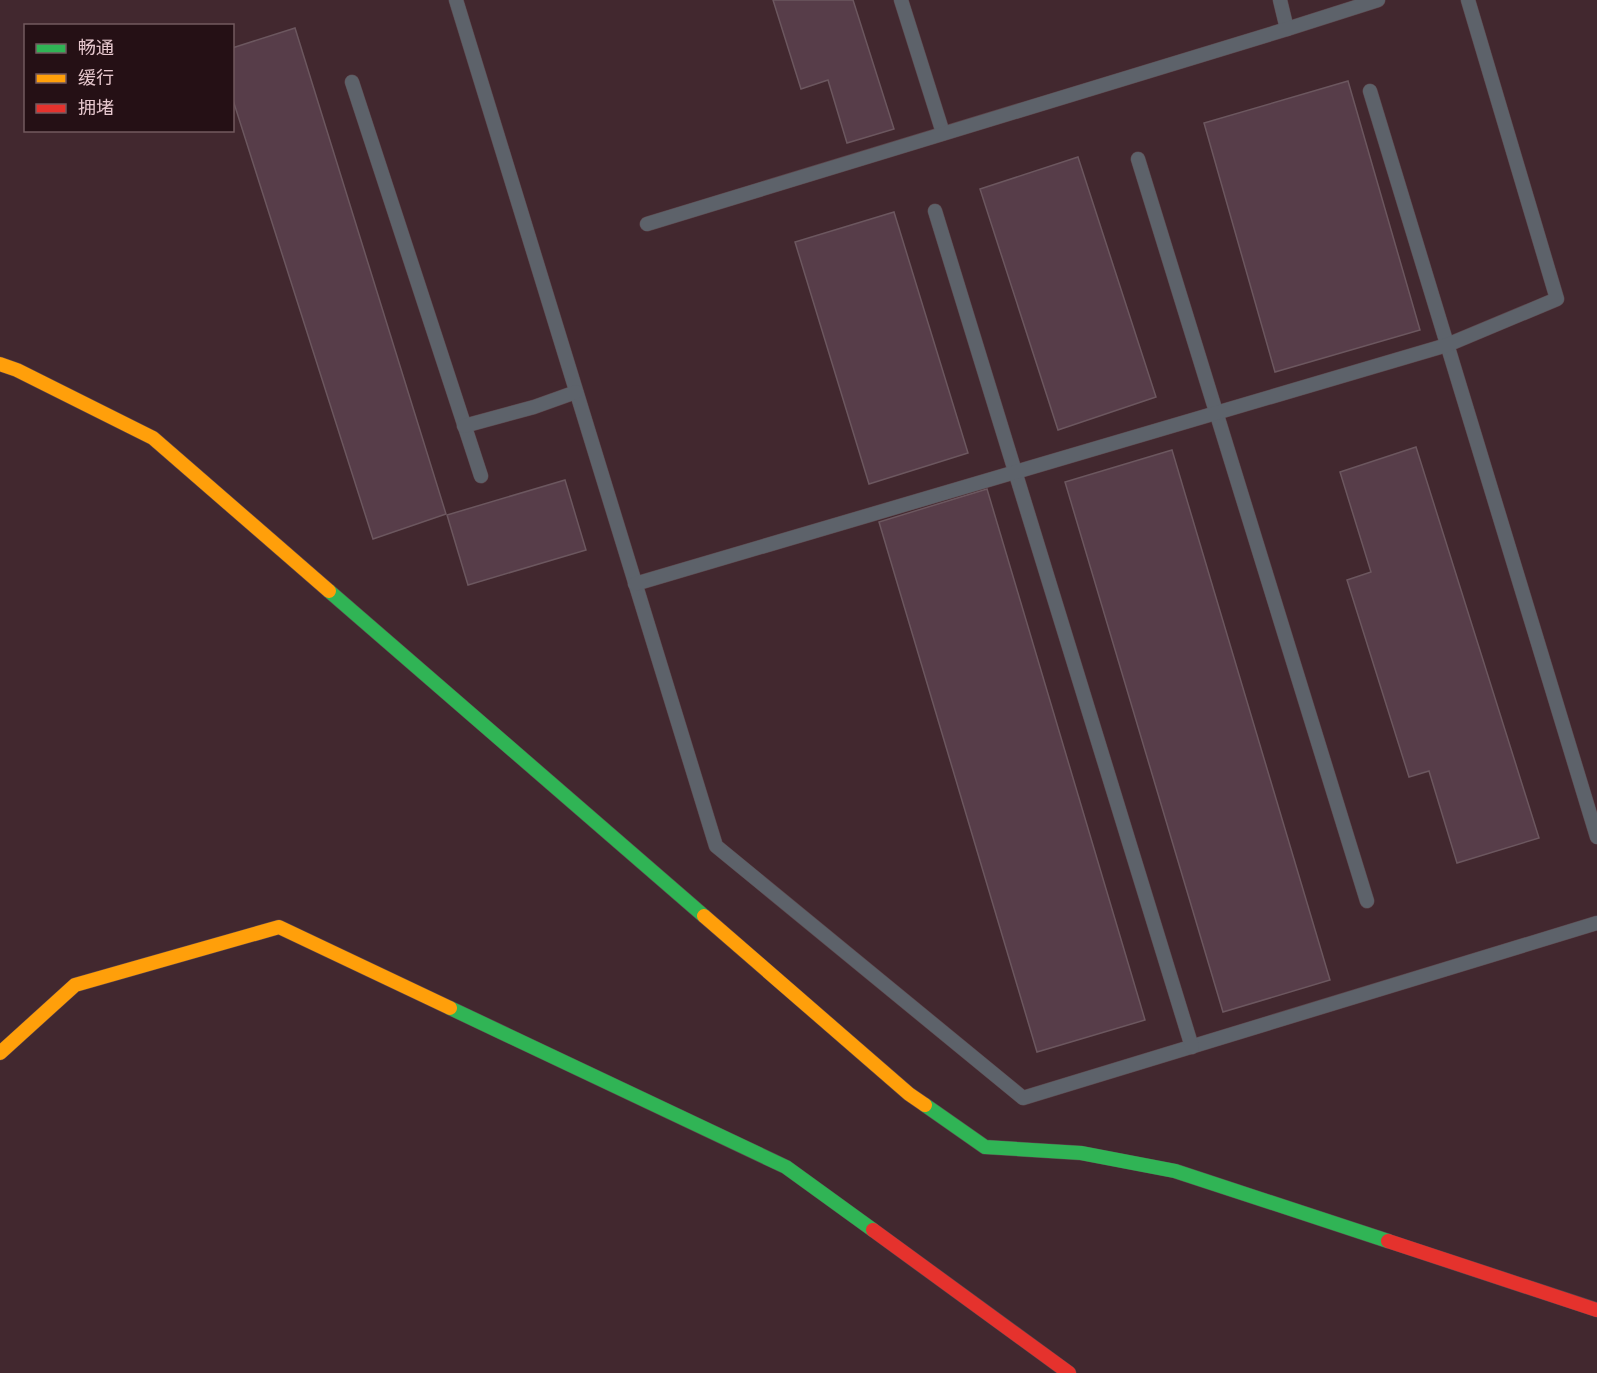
<svg xmlns="http://www.w3.org/2000/svg" width="1597" height="1373" viewBox="0 0 1597 1373" font-family="'IBM Plex Sans','Noto Sans SC',sans-serif">
<rect width="100%" height="100%" fill="#42282f"/>
<g fill="#573d49" stroke="#6c575f" stroke-width="1.5">
<polygon points="773,0 853,0 894,129 847,143 828,80 801,89"/>
<polygon points="295,28 446,514 373,539 232,97 232,48"/>
<polygon points="1348,81 1420,330 1275,372 1204,123"/>
<polygon points="1078,157 1156,397 1058,430 980,189"/>
<polygon points="894,212 968,453 869,484 795,242"/>
<polygon points="1416,447 1539,838 1457,863 1429,771 1409,777 1347,580 1371,572 1340,472"/>
<polygon points="1172,450 1330,980 1223,1012 1065,482"/>
<polygon points="565,480 586,550 468,585 447,515"/>
<polygon points="987,489 1145,1020 1037,1052 879,522"/>
</g>
<g fill="none" stroke-linecap="round" stroke-linejoin="round">
<defs>
<g id="lane">
<polyline points="456,0 716,846 1023,1098 1597,923"/>
<polyline points="901,0 943,133"/>
<polyline points="1280,0 1287,29"/>
<polyline points="352,82 481,476"/>
<polyline points="1370,91 1597,837"/>
<polyline points="1138,159 1367,901"/>
<polyline points="935,211 1192,1047"/>
<polyline points="647,224 1287,29 1378,0"/>
<polyline points="464,426 534,407 576,392"/>
<polyline points="635,584 1447,345 1557,299 1468,0"/>
</g>
<g id="fast">
<polyline points="329,591 704,916"/>
<polyline points="450,1008 786,1167 873,1230"/>
<polyline points="925,1105 985,1147 1081,1153 1175,1171 1388,1241"/>
</g>
<g id="slow">
<polyline points="0,364 17,370 153,438 329,591"/>
<polyline points="704,916 909,1094 925,1105"/>
<polyline points="0,1053 75,985 279,927 450,1008"/>
</g>
<g id="jam">
<polyline points="873,1230 1069,1373"/>
<polyline points="1388,1241 1597,1310"/>
</g>
</defs>
<use href="#lane" stroke="#5d464c" stroke-width="15"/>
<use href="#fast" stroke="#5d464c" stroke-width="15"/>
<use href="#slow" stroke="#5d464c" stroke-width="15"/>
<use href="#jam" stroke="#5d464c" stroke-width="15"/>
<use href="#lane" stroke="#5d626a" stroke-width="14"/>
<use href="#fast" stroke="#30b455" stroke-width="14"/>
<use href="#slow" stroke="#ff9f0a" stroke-width="14"/>
<use href="#jam" stroke="#e5322d" stroke-width="14"/>
</g>
<rect x="24" y="24" width="210" height="108" fill="#251015" stroke="#735a5f" stroke-width="1.5"/>
<rect x="36" y="44" width="30" height="9" fill="#30b455" stroke="#735a5f" stroke-width="1.5"/>
<text x="78" y="54" font-size="18" fill="#e7c8ce">畅通</text>
<rect x="36" y="74" width="30" height="9" fill="#ff9f0a" stroke="#735a5f" stroke-width="1.5"/>
<text x="78" y="84" font-size="18" fill="#e7c8ce">缓行</text>
<rect x="36" y="104" width="30" height="9" fill="#e5322d" stroke="#735a5f" stroke-width="1.5"/>
<text x="78" y="114" font-size="18" fill="#e7c8ce">拥堵</text>
</svg>
